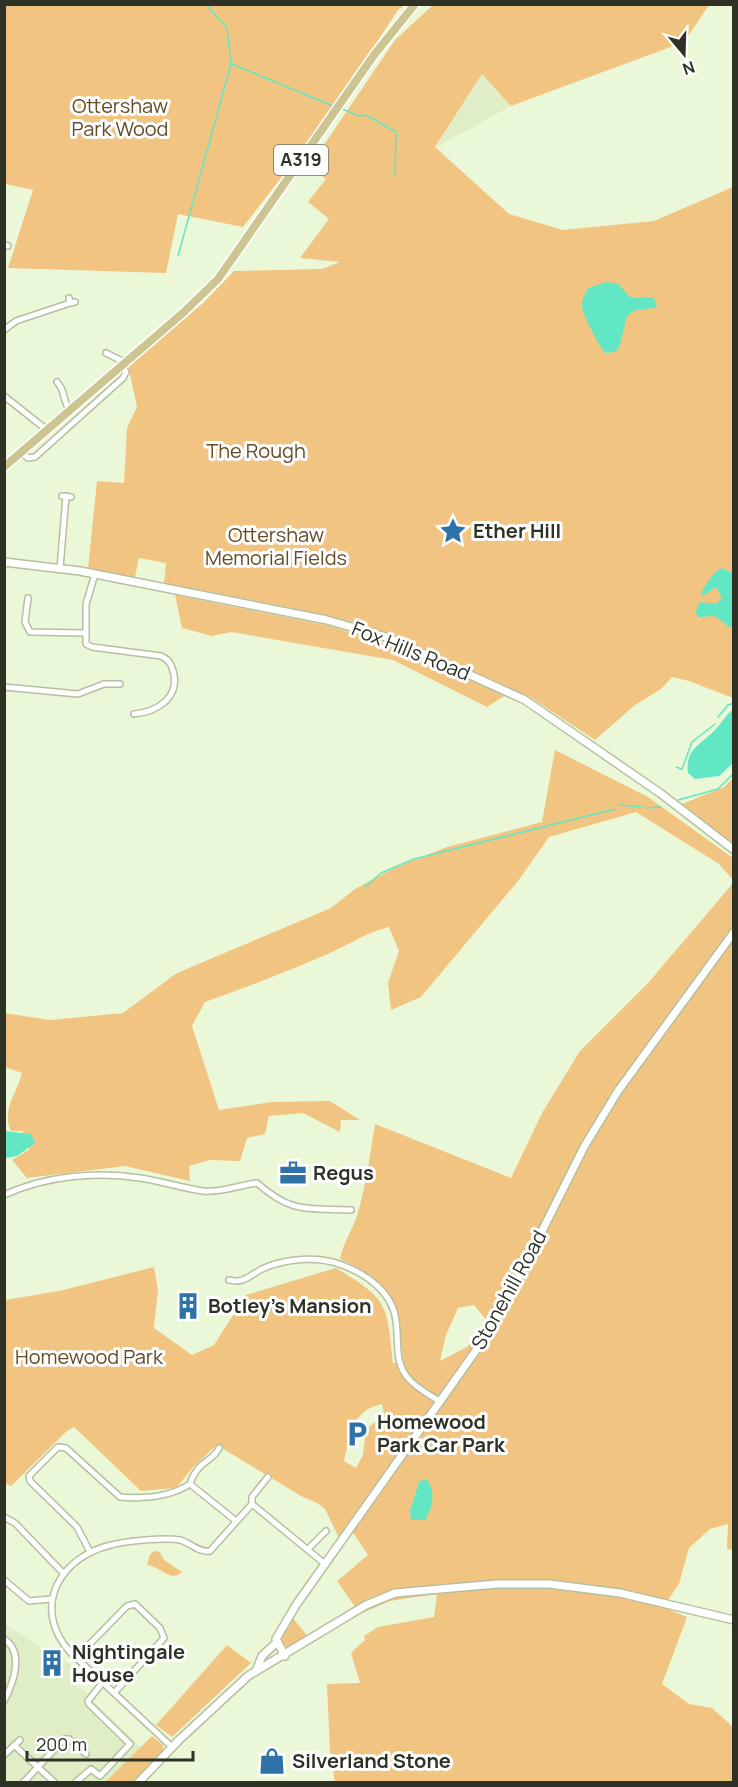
<svg xmlns="http://www.w3.org/2000/svg" width="738" height="1787" viewBox="0 0 738 1787" font-family="Manrope,sans-serif">
<rect width="100%" height="100%" fill="#ebf8d8"/>
<g fill="#dfeec6">
<polygon points="482,74 511,106 435,148"/>
<polygon points="4,1624 83,1672 74,1682 141,1747 104,1782 5,1782"/>
</g>
<g fill="#f2c481" fill-rule="evenodd">
<polygon points="5,5 405,5 398,10 319,129 243,227 178,214 166,273 8,268 33,190 5,184"/>
<polygon points="433,5 709,5 684,42 511,106 482,74 435,147 509,214 563,230 654,221 733,187 733,698 689,681 672,677 661,689 635,705 595,740 530,697 392,637 342,619 164,584 166,563 139,558 134,581 88,569 97,481 124,483 127,428 137,407 128,365 202,304 234,271 322,269 340,262 300,258 329,219 308,202 326,179 309,167 395,40"/>
<polygon points="175,595 330,626 407,650 506,695 487,707 393,660 231,632 212,636 182,628"/>
<path d="M 555,750 L 648,797 L 733,858 L 733,880 L 719,864 L 636,812 L 549,837 L 518,881 L 421,997 L 391,1010 L 388,983 L 399,951 L 389,927 C 367,932 350,944 330,953 C 289,971 247,987 205,1002 L 192,1026 L 219,1110 L 272,1102 L 330,1101 L 360,1120 L 341,1120 L 340,1132 L 303,1113 L 269,1116 L 265,1134 L 247,1138 L 240,1161 L 210,1160 L 189,1166 L 190,1181 L 125,1166 L 27,1178 L 12,1160 L 29,1150 L 23,1131 L 11,1131 C 1,1109 17,1094 22,1073 L 5,1067 L 4,1013 L 50,1020 L 123,1013 L 177,973 L 331,908 L 355,889 L 394,868 L 447,847 L 542,822 Z"/>
<polygon points="733,778 733,844 682,804 724,787"/>
<path d="M 733,883 L 733,1550 L 727,1549 L 728,1524 L 710,1529 L 689,1548 L 679,1584 L 663,1607 L 687,1617 L 662,1684 L 689,1704 L 712,1708 L 733,1727 L 733,1782 L 335,1782 L 330,1751 L 327,1684 L 360,1683 L 351,1653 L 365,1640 L 364,1636 L 378,1627 L 434,1617 L 437,1594 L 390,1601 L 360,1614 L 337,1581 L 368,1555 L 352,1531 L 338,1536 L 325,1509 L 317,1503 L 301,1496 L 217,1445 L 194,1466 L 176,1488 L 141,1491 L 74,1427 L 67,1431 L 11,1486 L 5,1483 L 5,1300 L 59,1291 L 154,1267 L 158,1290 L 154,1328 L 192,1355 L 214,1345 L 246,1295 L 336,1268 C 389,1300 387,1304 393,1363 L 404,1364 C 396,1306 399,1286 340,1259 C 343,1243 352,1231 357,1216 C 366,1186 370,1155 375,1124 L 511,1178 L 542,1113 L 580,1051 L 649,982 ZM 474,1305 L 487,1321 L 467,1347 L 440,1361 L 446,1335 L 458,1308 ZM 382,1404 L 384,1415 L 366,1429 L 363,1455 L 356,1468 L 344,1461 C 351,1434 351,1411 382,1404 Z"/>
<path d="M 155,1551 L 160,1552 L 164,1560 L 182,1572 C 170,1583 162,1567 147,1565 L 150,1554 Z"/>
<path d="M 293,1618 L 309,1638 L 290,1649 L 283,1648 C 275,1637 286,1628 293,1618 Z"/>
<polygon points="227,1645 251,1663 172,1737 156,1725"/>
<polygon points="152,1736 163,1745 163,1750 133,1782 96,1782 105,1782"/>
</g>
<g fill="#61e7c4">
<path d="M 607,282 L 618,284 L 631,298 L 653,297 L 657,305 L 654,308 L 635,310 L 627,316 L 619,348 L 615,352 L 606,353 C 600,349 582,313 582,306 C 582,299 585,294 588,288 Z"/>
<path d="M 722,568 L 733,573 L 733,626 L 729,627 L 715,616 L 699,617 L 695,613 L 700,602 L 716,604 L 722,598 L 716,587 L 704,595 L 701,595 C 703,587 714,571 722,568 Z"/>
<path d="M 733,709 L 733,763 L 719,776 L 695,779 L 688,773 C 685,749 700,745 714,731 C 721,724 726,715 733,709 Z"/>
<polygon points="5,1131 31,1134 35,1143 17,1156 5,1158"/>
<path d="M 424,1479 L 428,1481 C 436,1494 432,1508 425,1520 L 411,1520 L 410,1511 L 419,1482 Z"/>
</g>
<g fill="none" stroke-linecap="round" stroke-linejoin="round">
<g stroke="#61e7c4" stroke-width="1.5">
<polyline points="232,64 333,106"/>
<polyline points="342,109 359,116 366,115 396,132 395,176"/>
<polyline points="178,256 231,64 227,28 206,4"/>
<polyline points="718,717 728,705 734,703"/>
<polyline points="676,767 682,769 692,742 715,724"/>
<polyline points="678,800 718,789 734,773"/>
<polyline points="620,805 642,807"/>
<polyline points="647,808 661,807"/>
<polyline points="365,887 381,873 414,859 615,809"/>
</g>
<defs>
<g id="street">
<polyline points="4,245 8,246"/>
<polyline points="69,298 70,303 75,302"/>
<polyline points="4,330 16,321 70,303"/>
<polyline points="106,353 124,362"/>
<path d="M 57,382 C 66,391 62,401 70,410"/>
<polyline points="4,396 47,430"/>
<polyline points="21,452 28,458 35,457 123,378 126,372 121,364"/>
<polyline points="62,496 71,497"/>
<polyline points="60,568 66,496"/>
<path d="M 95,574 L 86,604 L 86,644 L 92,647 L 161,656 C 170,660 172,666 174,675 C 178,699 156,712 134,714"/>
<polyline points="28,598 25,622 30,632 85,633"/>
<polyline points="4,687 78,694 104,684 120,684"/>
<path d="M 4,1195 C 45,1176 96,1171 140,1178 C 161,1181 182,1188 203,1191 C 222,1193 239,1185 257,1183 C 292,1214 307,1208 351,1210"/>
<path d="M 229,1280 C 244,1284 250,1275 262,1269 C 286,1258 318,1256 342,1265 C 367,1274 393,1293 396,1321 C 399,1341 394,1362 408,1378 C 417,1389 430,1395 441,1402"/>
<path d="M 190,1484 C 198,1460 213,1462 219,1448"/>
<polyline points="252,1504 252,1497 268,1477"/>
<polyline points="4,1517 15,1523 64,1574"/>
<polyline points="308,1549 326,1531"/>
<path d="M 90,1552 L 77,1527 L 30,1481 L 29,1476 L 58,1447 L 66,1448 L 120,1497 C 144,1499 170,1497 190,1484 L 236,1521"/>
<polyline points="4,1580 29,1601 51,1599"/>
<path d="M 4,1639 C 25,1652 13,1684 4,1701"/>
<polyline points="77,1657 127,1606 135,1604 160,1628 164,1638 114,1693"/>
<polyline points="15,1746 54,1782"/>
<path d="M 172,1747 L 70,1652 C 31,1608 59,1557 111,1545 C 126,1541 166,1537 180,1540 C 191,1543 199,1553 210,1551 L 252,1504 L 325,1564"/>
<polyline points="4,1755 20,1740"/>
<polyline points="24,1782 64,1739 69,1739 86,1754"/>
<polyline points="76,1782 91,1769 100,1776 130,1744 89,1704 88,1701 103,1682"/>
</g>
<g id="secondary">
<polyline points="4,562 80,571 327,620 389,638 525,700 660,793 734,850"/>
<polyline points="285,1656 276,1639 296,1605 477,1349 516,1283 584,1147 618,1091 734,932"/>
<polyline points="256,1671 262,1656 276,1643"/>
<polyline points="139,1782 179,1740 248,1676 366,1605 395,1593 497,1584 549,1584 620,1593 734,1620"/>
</g>
<polyline id="primary" points="4,467 184,312 218,279 374,55 415,4"/>
</defs>
<use href="#street" stroke="#b4c0a1" stroke-width="8"/>
<use href="#secondary" stroke="#b4c0a1" stroke-width="10"/>
<use href="#primary" stroke="#fff" stroke-width="11"/>
<use href="#street" stroke="#fff" stroke-width="5"/>
<use href="#secondary" stroke="#fff" stroke-width="7"/>
<use href="#primary" stroke="#ccc491" stroke-width="8"/>
</g>
<defs>
<symbol id="sight-bare" viewBox="-9 -9 18 18"><path d="M0-6L1.8-2.2L6-1.7L2.9 1.2L3.7 5.4L0 3.3L-3.7 5.4L-2.9 1.2L-6-1.7L-1.8-2.2Z" fill="#2e72a7" stroke="#fff" stroke-width="2.5" paint-order="stroke"/></symbol>
<symbol id="office-bare" viewBox="-9 -9 18 18"><path d="M-6-3h4V-5.5h4V-3h4V5H-6ZM-1-4.5V-3h2v-1.5ZM-6 0V1H6V0Z" fill="#2e72a7" stroke="#fff" stroke-width="2.5" paint-order="stroke"/></symbol>
<symbol id="building-bare" viewBox="-9 -9 18 18"><path d="M-4-6H4V6H1V3H-1V6H-4ZM-2.5-4.3h1.7v1.8h-1.7ZM.8-4.3h1.7v1.8H.8ZM-2.5-1h1.7V.8h-1.7ZM.8-1h1.7V.8H.8Z" fill="#2e72a7" stroke="#fff" stroke-width="2.5" paint-order="stroke"/></symbol>
<symbol id="parking-bare" viewBox="-9 -9 18 18"><path d="M-3.5-5.5H1a3.5 3.5 0 0 1 0 7H-1V5.5H-3.5ZM-1-3.4V-.6H.8a1.4 1.4 0 0 0 0-2.8Z" fill="#2e72a7" stroke="#fff" stroke-width="2.5" paint-order="stroke"/></symbol>
<symbol id="shop-bare" viewBox="-9 -9 18 18"><path d="M-5-2.5h2.3a2.7 3.5 0 0 1 5.4 0H5L5.5 6h-11ZM-1.5-2.5h3a1.5 2.3 0 0 0-3 0Z" fill="#2e72a7" stroke="#fff" stroke-width="2.5" paint-order="stroke"/></symbol>
</defs>
<g fill-rule="evenodd">
<use href="#sight-bare" x="434" y="512" width="38" height="38"/>
<use href="#office-bare" x="274" y="1154" width="38" height="38"/>
<use href="#building-bare" x="169" y="1287" width="38" height="38"/>
<use href="#parking-bare" x="338" y="1415" width="38" height="38"/>
<use href="#building-bare" x="33" y="1644" width="38" height="38"/>
<use href="#shop-bare" x="253" y="1742" width="38" height="38"/>
</g>
<g text-anchor="middle" stroke-width="6" stroke-linejoin="round" paint-order="stroke">
<rect fill="#fff" stroke="#6c7066" stroke-width="1.5" x="274" y="145" width="54" height="30" rx="4.5"/>
<g font-size="18" font-weight="bold" fill="#2d3225">
<text x="301" y="166">A319</text>
</g>
<g font-size="20" fill="#644c26" stroke="#fff">
<text x="120" y="113">Ottershaw<tspan x="120" dy="23">Park Wood</tspan></text>
<text x="256" y="458">The Rough</text>
<text x="276" y="542">Ottershaw<tspan x="276" dy="23">Memorial Fields</tspan></text>
<text x="89" y="1364">Homewood Park</text>
</g>
<g font-size="20" font-weight="bold" fill="#2d3225" stroke="#fff" text-anchor="start">
<text x="473" y="538">Ether Hill</text>
<text x="313" y="1180">Regus</text>
<text x="208" y="1313">Botley's Mansion</text>
<text x="377" y="1429">Homewood<tspan x="377" dy="23">Park Car Park</tspan></text>
<text x="72" y="1659">Nightingale<tspan x="72" dy="23">House</tspan></text>
<text x="292" y="1768">Silverland Stone</text>
</g>
<g font-size="20" fill="#2d3225" stroke="#fff">
<text transform="translate(411 651) rotate(22)" y="7">Fox Hills Road</text>
<text transform="translate(509 1290) rotate(-61)" y="7">Stonehill Road</text>
</g>
</g>
<rect width="738" height="1787" fill="none" stroke="#2d3225" stroke-width="12"/>
<g transform="translate(684 54) rotate(161)" stroke="#ffffff" stroke-width="4.5" paint-order="stroke">
<path d="M0-4.5L10 22L0 15L-10 22Z" fill="#2d3225"/>
<text y="-9" font-size="16" font-weight="bold" text-anchor="middle" fill="#2d3225">N</text>
</g>
<path d="M27 1751v9h166v-9" fill="none" stroke="#2d3225" stroke-width="3"/>
<text x="36" y="1751" font-size="18" fill="#2d3225" stroke="#ffffff" stroke-width="4.5" paint-order="stroke">200 m</text>
</svg>
